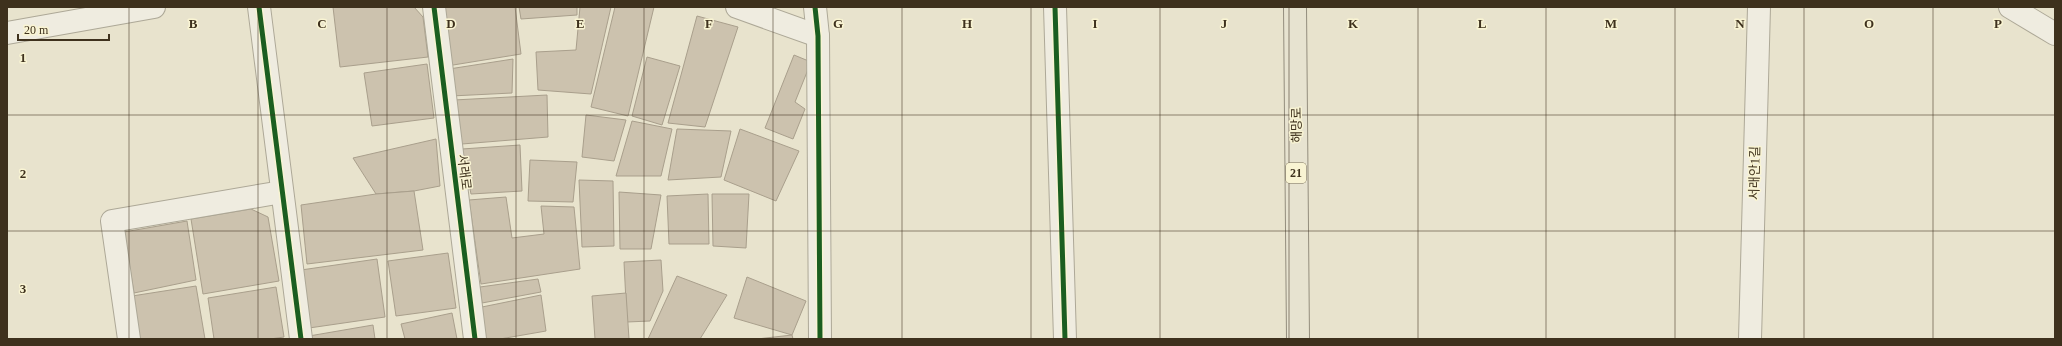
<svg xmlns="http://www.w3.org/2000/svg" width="2062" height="346" viewBox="0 0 2062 346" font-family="'Times New Roman','Noto Sans KR',serif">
<rect width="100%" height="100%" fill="#e8e3cd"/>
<g fill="#ccc2ae" stroke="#a99f8c">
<polygon points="333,7 414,7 423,17 428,57 340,67"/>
<polygon points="440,7 515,7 521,54 447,66"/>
<polygon points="519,7 577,7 577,15 521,19"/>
<polygon points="580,7 611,7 591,94 538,90 536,52 576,50"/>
<polygon points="615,7 654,7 628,116 591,107"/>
<polygon points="697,16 738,27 705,127 668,123"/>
<polygon points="794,55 811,62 795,102 805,109 793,139 765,128"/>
<polygon points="647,57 680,66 662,125 632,116"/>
<polygon points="513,59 512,93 451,96 449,69"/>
<polygon points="427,64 434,118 372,126 364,73"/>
<polygon points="547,95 548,137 462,144 454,100"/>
<polygon points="586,115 626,120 614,161 582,157"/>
<polygon points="632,121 672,129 661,176 616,176"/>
<polygon points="677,129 731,131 721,177 668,180"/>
<polygon points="740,129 799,151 776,201 724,180"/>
<polygon points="436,139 440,186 414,191 376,194 353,158"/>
<polygon points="520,145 522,191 471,194 462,149"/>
<polygon points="530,160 577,162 573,202 528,201"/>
<polygon points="579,180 613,181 614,246 582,247"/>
<polygon points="414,191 423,250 307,264 301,205 376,194"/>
<polygon points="619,192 661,195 651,249 620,249"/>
<polygon points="708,194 709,244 669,244 667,196"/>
<polygon points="712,194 749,194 746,248 713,246"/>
<polygon points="506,197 512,238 544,234 541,206 574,207 580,269 481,284 469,200"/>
<polygon points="251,209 268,217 279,281 203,294 191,219"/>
<polygon points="187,221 196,280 134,293 124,232"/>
<polygon points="448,253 456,308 396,316 388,261"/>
<polygon points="377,259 385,317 309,328 301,270"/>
<polygon points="661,260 663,291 650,321 627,322 624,262"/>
<polygon points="677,276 727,295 700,339 648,339"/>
<polygon points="747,277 806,301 792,335 734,318"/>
<polygon points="538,279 541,292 482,303 480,287"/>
<polygon points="196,286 205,339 139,339 132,296"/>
<polygon points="276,287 284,337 270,339 214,339 208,298"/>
<polygon points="626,293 629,339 595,339 592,296"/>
<polygon points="541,295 546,331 500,339 485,339 482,307"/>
<polygon points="452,313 457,339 405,339 401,324"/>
<polygon points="373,325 375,339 310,339 309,336"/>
<polygon points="792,335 793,339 757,339"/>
</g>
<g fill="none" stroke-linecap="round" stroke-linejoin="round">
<defs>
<g id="street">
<polyline points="259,7 301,339"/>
<polyline points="434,7 475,339"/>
<polyline points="737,7 818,36"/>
<polyline points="815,7 818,36 820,339"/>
<polyline points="1055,7 1065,339"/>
<polyline points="2010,7 2055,34"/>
<polyline points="7,33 154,7"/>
<polyline points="129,339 112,221 282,192"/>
<polyline points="1750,339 1759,7"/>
</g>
<polyline id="primary" points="1295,7 1298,339"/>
</defs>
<use href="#street" stroke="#ada897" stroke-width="24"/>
<use href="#primary" stroke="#938d7d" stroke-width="24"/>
<use href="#street" stroke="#efece0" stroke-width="22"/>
<use href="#primary" stroke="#e7e3d0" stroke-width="22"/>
<defs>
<g id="cycleway">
<polyline points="259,7 301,339"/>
<polyline points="434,7 475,339"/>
<polyline points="815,7 818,36 820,339"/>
<polyline points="1055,7 1065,339"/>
</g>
</defs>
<use href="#cycleway" stroke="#f9f4d3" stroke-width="8"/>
<use href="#cycleway" stroke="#1b5e20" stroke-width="5"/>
</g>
<path fill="none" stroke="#3e311d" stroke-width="1" stroke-opacity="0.55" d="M 129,7 L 129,339M 258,7 L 258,339M 387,7 L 387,339M 516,7 L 516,339M 644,7 L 644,339M 773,7 L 773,339M 902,7 L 902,339M 1031,7 L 1031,339M 1160,7 L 1160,339M 1289,7 L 1289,339M 1418,7 L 1418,339M 1546,7 L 1546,339M 1675,7 L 1675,339M 1804,7 L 1804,339M 1933,7 L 1933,339M 7,115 L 2055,115M 7,231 L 2055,231"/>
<g text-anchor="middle" stroke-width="3" stroke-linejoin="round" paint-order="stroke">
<rect fill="#f9f4d3" stroke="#766c54" stroke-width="1" x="1286" y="163" width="20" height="20" rx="3"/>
<g font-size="12" font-weight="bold" fill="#3e311d">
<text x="1296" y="177">21</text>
</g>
<g font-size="13" fill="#3e311d" stroke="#f9f4d3">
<text transform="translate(1296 125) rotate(-91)" y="5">해망로</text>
<text transform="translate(465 172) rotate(83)" y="5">서래로</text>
<text transform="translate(1754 173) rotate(-89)" y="5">서래안1길</text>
</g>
</g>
<g font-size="13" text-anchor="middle" font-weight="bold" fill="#3e311d" stroke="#f9f4d3" stroke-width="3" stroke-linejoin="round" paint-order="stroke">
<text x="193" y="28">B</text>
<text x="322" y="28">C</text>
<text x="451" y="28">D</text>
<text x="580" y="28">E</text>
<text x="709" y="28">F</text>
<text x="838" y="28">G</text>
<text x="967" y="28">H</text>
<text x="1095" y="28">I</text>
<text x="1224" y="28">J</text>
<text x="1353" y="28">K</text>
<text x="1482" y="28">L</text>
<text x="1611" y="28">M</text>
<text x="1740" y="28">N</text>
<text x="1869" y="28">O</text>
<text x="1998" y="28">P</text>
<text x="23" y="62">1</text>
<text x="23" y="178">2</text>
<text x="23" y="293">3</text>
</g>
<rect width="2062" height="346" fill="none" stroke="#3e311d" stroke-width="16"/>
<path d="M18 34v6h91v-6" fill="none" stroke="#3e311d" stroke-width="2"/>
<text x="24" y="34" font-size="12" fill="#3e311d" stroke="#f9f4d3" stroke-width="3" paint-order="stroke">20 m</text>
</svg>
